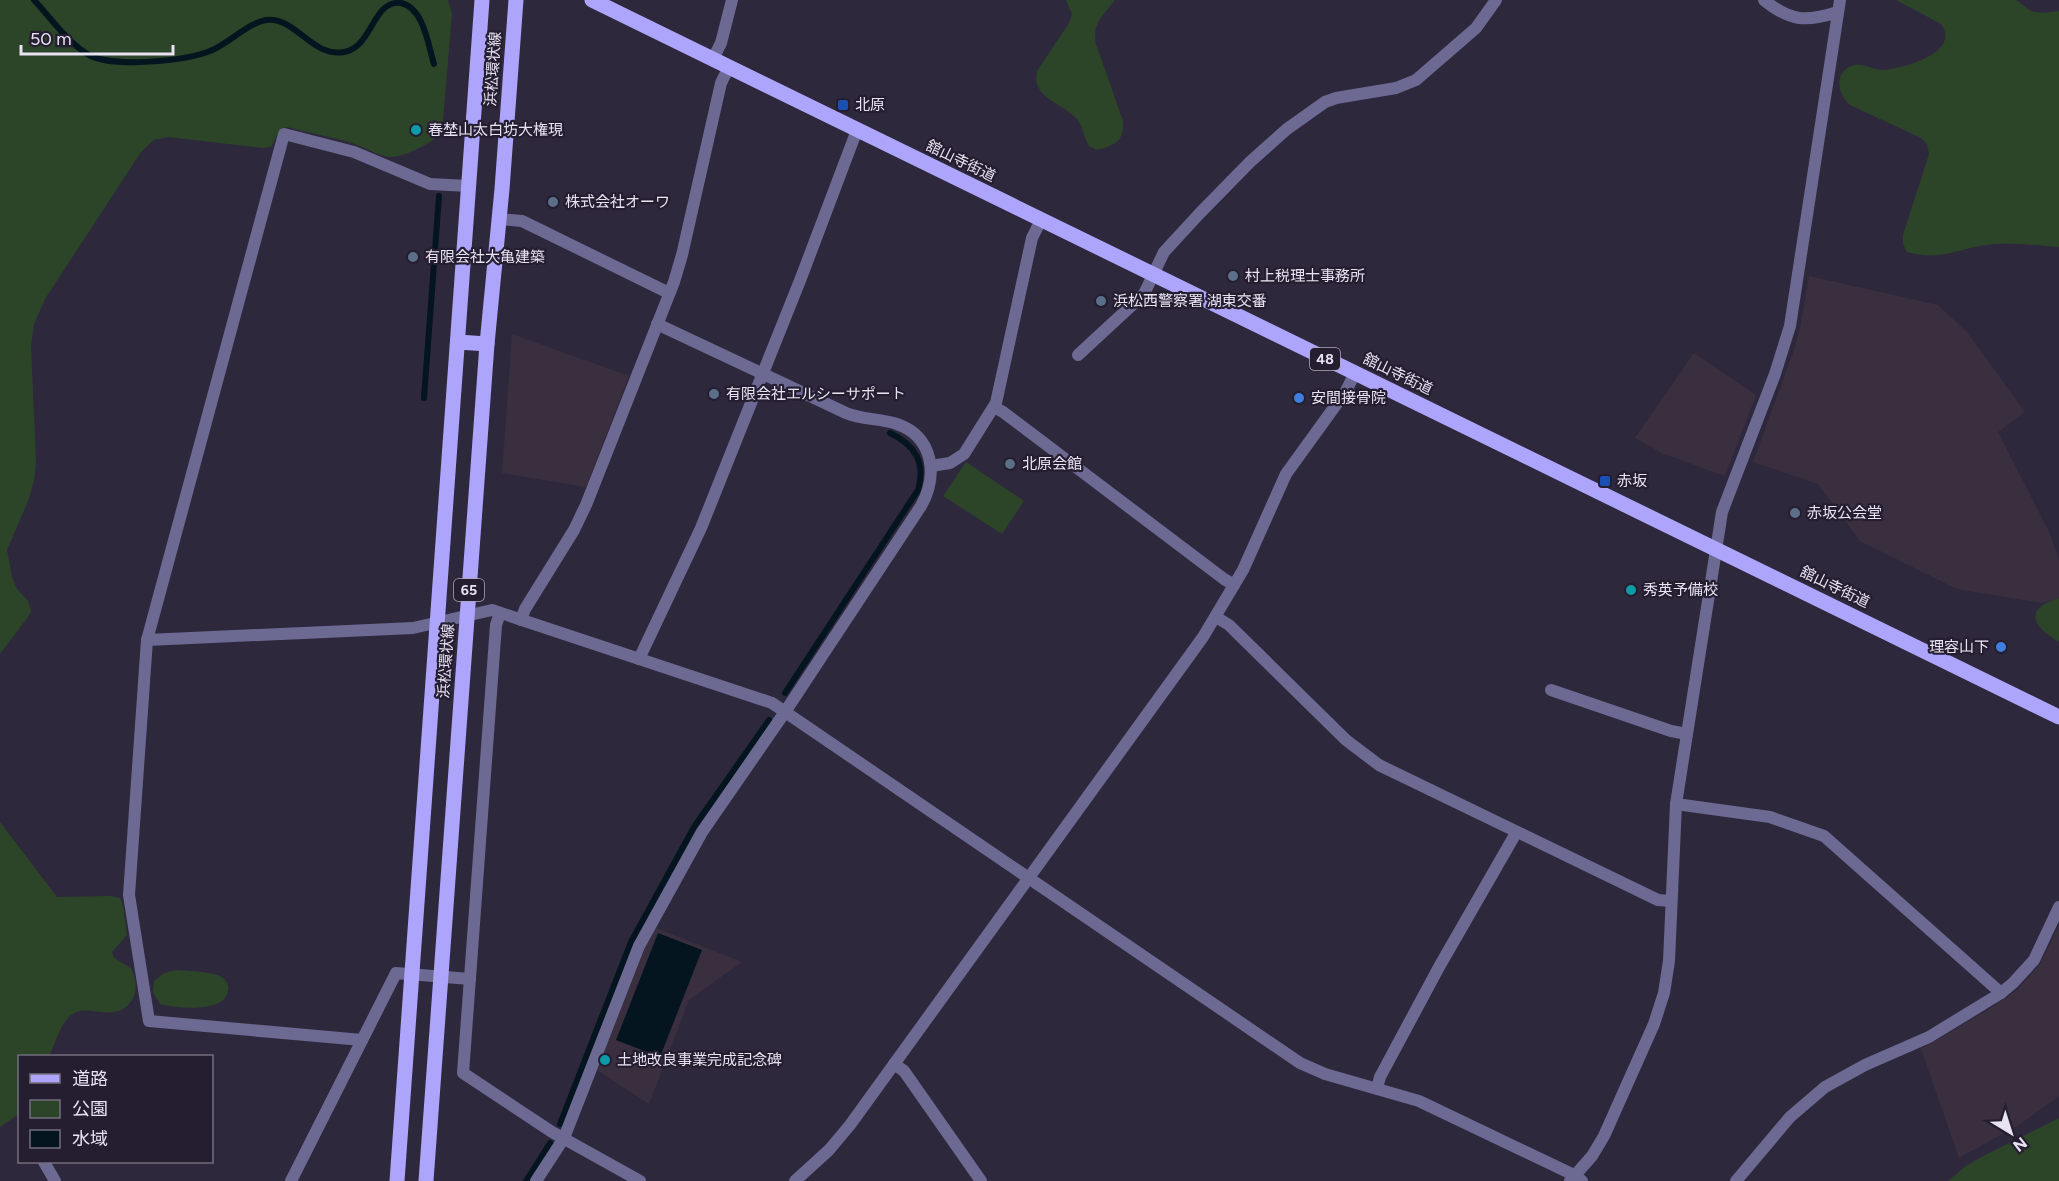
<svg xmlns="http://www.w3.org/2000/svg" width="2059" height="1181" viewBox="0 0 2059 1181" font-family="Figtree,'Noto Sans JP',sans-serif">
<rect width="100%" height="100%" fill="#2e283c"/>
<g fill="#3a2f3e">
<polygon points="1809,276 1938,305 1967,332 2025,412 1998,432 2048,530 2059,558 2059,598 2042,603 1957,589 1860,541 1818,484 1753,462 1793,353 1800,329"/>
<polygon points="512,334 629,376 586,487 502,473"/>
<polygon points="1694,353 1756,395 1725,476 1664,454 1635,438"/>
<polygon points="2059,926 2059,1096 2019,1125 1959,1158 1921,1049 1991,1008 2018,989 2040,964"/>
<polygon points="656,928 742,962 689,1000 649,1104 597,1070 645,948"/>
</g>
<g fill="#2c4529">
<path d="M 0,0 L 448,0 L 452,14 L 442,131 C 435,142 403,158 390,157 C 377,156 367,148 355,144 C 333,137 310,133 287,127 L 280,129 L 271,147 L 263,148 L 168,137 L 154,140 L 141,152 L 45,299 L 34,324 L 31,346 L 36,461 L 34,481 L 28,501 L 7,550 L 12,577 L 17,589 L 28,601 L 31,611 L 28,617 L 0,654 Z"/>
<path d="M 1066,0 L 1115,0 C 1103,16 1092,23 1096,44 L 1123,121 C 1124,141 1116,145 1097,150 L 1089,146 C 1084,138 1083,126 1077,119 C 1064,104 1030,97 1037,71 L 1069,23 L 1072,14 Z"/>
<path d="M 1896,0 L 2015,0 C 2021,2 2023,6 2028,9 C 2037,15 2049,12 2059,11 L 2059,247 C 2038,246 2015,242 1994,244 C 1961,247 1941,262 1907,252 L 1903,244 L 1903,235 L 1929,154 L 1927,144 L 1921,138 L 1850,105 C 1837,94 1833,70 1855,65 C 1865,63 1873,70 1883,70 C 1902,69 1962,53 1941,24 Z"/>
<polygon points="966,462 1024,501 1002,534 943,496"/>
<path d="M 2059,598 L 2059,642 C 2032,626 2023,609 2059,598 Z"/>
<path d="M 0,822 L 57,897 L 111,896 L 120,898 L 123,906 L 127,935 L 112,952 L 114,958 L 131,968 C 136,978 138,990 132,1000 C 115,1026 87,1001 71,1015 C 60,1024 55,1044 49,1056 L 20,1056 L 19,1114 L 0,1127 Z"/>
<path d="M 176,970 C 187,971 214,971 223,978 C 227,981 229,986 228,990 C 226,1014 176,1008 160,1004 L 153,992 L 154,981 L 164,973 Z"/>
<polygon points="2059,1118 2059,1181 1948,1181 1966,1166 1985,1155"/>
</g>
<polygon fill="#041520" points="658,933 702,950 660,1057 616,1040"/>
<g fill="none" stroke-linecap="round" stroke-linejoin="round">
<g stroke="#041520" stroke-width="6">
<path d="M 34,0 C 50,17 69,44 89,55 C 113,68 185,61 210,51 C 228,44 248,23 266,20 C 295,16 312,58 344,52 C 373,47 372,0 401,3 C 424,8 428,45 434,64"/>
<polyline points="424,398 439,196"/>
<path d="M 785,693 L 918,490 C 926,462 915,445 890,433"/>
<polyline points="560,1124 631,942 694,827 769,720"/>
<polyline points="526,1181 550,1143"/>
</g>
<g stroke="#6c6993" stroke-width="12">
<path d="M 1764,0 C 1791,22 1806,22 1838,12"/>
<polyline points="499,219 522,221 669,293"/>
<polyline points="1078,355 1144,294 1164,252 1200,213 1250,162 1287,129 1325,102 1336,98 1396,88 1416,80 1476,28 1496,0"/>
<polyline points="994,407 1003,412 1224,579 1234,585"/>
<polyline points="931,466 950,463 964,454 996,403 1032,238 1041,220"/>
<polyline points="500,613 496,625 463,1073 552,1132 640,1181"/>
<polyline points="1216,617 1229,625 1346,740 1379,765 1658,900 1671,901"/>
<polyline points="521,620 525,609 574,530 586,505 674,282 682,255 721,83 729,67"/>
<polyline points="147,640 413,628 492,610 772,703 1300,1063 1325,1074 1419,1101 1576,1176 1582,1181"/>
<polyline points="639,659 701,528 801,278 857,130"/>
<polyline points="1551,690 1671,731 1687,734"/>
<polyline points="1676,804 1770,817 1824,836 2001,993"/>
<polyline points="362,1040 149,1021 129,895 147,640 284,134 354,152 430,184 469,186"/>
<polyline points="894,1064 904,1071 981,1181"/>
<polyline points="1377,1088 1380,1077 1439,967 1516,833"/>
<polyline points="44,1162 55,1181"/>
<polyline points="291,1181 396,973 470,979"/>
<path d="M 536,1181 L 564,1138 L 639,946 L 702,832 L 785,712 L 921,506 C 938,476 934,437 897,424 C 880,418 862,420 846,413 L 657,324"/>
<polyline points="795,1181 829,1150 850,1125 1203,637 1243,570 1286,474 1346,391 1355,373"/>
<polyline points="1736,1181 1790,1117 1825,1087 1865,1065 1929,1037 2001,993 2013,983 2034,960 2059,907"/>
</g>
<g stroke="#6c6993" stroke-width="12">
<polyline points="713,59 721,43 732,0"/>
<polyline points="1570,1181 1592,1156 1604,1136 1654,1024 1664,993 1669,961 1676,804 1722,512 1775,374 1790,326 1840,0"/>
</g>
<g stroke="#aca5fb" stroke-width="15">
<polyline points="592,0 2059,717"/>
<polyline points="458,342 487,344"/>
<polyline points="397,1181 482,0"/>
<polyline points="426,1181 487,344 502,189 516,0"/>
</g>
</g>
<g fill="#1a4fb4" stroke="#251e31" stroke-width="2">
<rect x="837" y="99" width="12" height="12" rx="3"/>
<rect x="1599" y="475" width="12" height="12" rx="3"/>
</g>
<g fill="#0f9aa8" stroke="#251e31" stroke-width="2">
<circle cx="416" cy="130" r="6"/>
<circle cx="1631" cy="590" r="6"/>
<circle cx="605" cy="1060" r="6"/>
</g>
<g fill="#5c6f8a" stroke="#251e31" stroke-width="2">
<circle cx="553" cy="202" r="6"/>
<circle cx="413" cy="257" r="6"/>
<circle cx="1233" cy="276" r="6"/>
<circle cx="1101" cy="301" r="6"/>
<circle cx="714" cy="394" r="6"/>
<circle cx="1010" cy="464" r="6"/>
<circle cx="1795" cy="513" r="6"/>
</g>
<g fill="#3f7fe0" stroke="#251e31" stroke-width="2">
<circle cx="1299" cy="398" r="6"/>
<circle cx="2001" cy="647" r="6"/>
</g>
<g text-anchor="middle" stroke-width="4.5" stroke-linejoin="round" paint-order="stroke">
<g fill="#251e31" stroke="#ada8b7" stroke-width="1.5">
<rect x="1310" y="348" width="30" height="22" rx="4.5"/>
<rect x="454" y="579" width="30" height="22" rx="4.5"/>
</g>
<g font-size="14" font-weight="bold" fill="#e7e3f1">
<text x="1325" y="364">48</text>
<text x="469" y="595">65</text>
</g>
<g font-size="15" fill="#e7e3f1" stroke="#251e31">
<text transform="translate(493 69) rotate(-86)" y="5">浜松環状線</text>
<text transform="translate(961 161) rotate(26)" y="5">舘山寺街道</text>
<text transform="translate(1398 374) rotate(26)" y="5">舘山寺街道</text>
<text transform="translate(1835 587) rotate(26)" y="5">舘山寺街道</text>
<text transform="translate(446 661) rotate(-86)" y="5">浜松環状線</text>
</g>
<g font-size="15" fill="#e7e3f1" stroke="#251e31" text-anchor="start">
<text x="855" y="110">北原</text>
<text x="428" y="135">春埜山太白坊大権現</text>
<text x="565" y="207">株式会社オーワ</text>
<text x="425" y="262">有限会社大亀建築</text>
<text x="1245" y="281">村上税理士事務所</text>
<text x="1113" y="306">浜松西警察署 湖東交番</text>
<text x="726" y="399">有限会社エルシーサポート</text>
<text x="1311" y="403">安間接骨院</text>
<text x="1022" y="469">北原会館</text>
<text x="1617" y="486">赤坂</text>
<text x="1807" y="518">赤坂公会堂</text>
<text x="1643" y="595">秀英予備校</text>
<text x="1989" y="652" text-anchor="end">理容山下</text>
<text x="617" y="1065">土地改良事業完成記念碑</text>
</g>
</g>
<rect x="18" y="1055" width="195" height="108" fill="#251e31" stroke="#736d7e" stroke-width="1.5"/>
<rect x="30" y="1074" width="30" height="9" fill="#aca5fb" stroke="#736d7e" stroke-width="1.5"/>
<text x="72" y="1085" font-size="18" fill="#e7e3f1">道路</text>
<rect x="30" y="1100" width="30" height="18" fill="#2c4529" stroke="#736d7e" stroke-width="1.5"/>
<text x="72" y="1115" font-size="18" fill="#e7e3f1">公園</text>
<rect x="30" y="1130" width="30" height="18" fill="#041520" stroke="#736d7e" stroke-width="1.5"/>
<text x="72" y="1145" font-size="18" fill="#e7e3f1">水域</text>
<g transform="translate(2011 1133) rotate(142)" stroke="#251e31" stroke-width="4.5" paint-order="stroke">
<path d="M0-4.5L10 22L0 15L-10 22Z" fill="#e7e3f1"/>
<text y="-9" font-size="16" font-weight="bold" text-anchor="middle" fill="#e7e3f1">N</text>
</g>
<path d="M21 45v9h152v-9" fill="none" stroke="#e7e3f1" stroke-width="3"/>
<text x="30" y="45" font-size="18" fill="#e7e3f1" stroke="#251e31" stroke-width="4.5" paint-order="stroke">50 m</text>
</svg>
